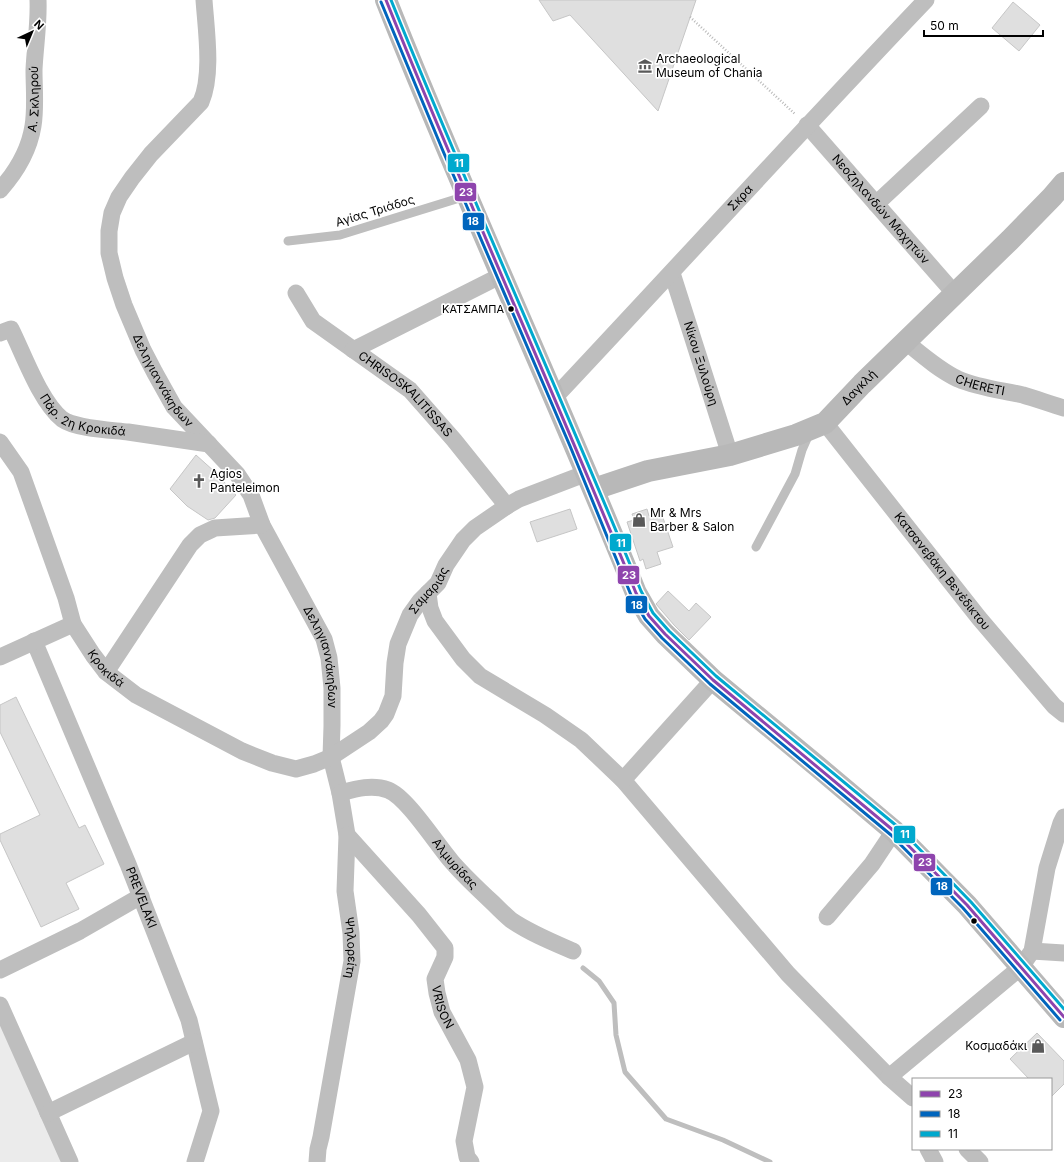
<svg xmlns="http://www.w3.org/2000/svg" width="1064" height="1162" viewBox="0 0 1064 1162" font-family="Inter,sans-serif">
<rect width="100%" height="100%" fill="#fff"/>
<polygon fill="#ebebeb" points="0,1024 62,1162 0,1162"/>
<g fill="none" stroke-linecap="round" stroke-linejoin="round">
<polyline stroke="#bebebe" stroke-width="5" points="583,968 599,981 614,1003 616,1035 625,1072 666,1119 723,1140 770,1162"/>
</g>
<g fill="#dfdfdf" stroke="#c6c6c6">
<polygon points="539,0 696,0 658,111 570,15 553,21"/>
<polygon points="1013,2 1040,25 1019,51 992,28"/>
<polygon points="196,455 215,472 236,495 215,518 208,520 187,506 170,489"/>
<polygon points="570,509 577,529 537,542 530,522"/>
<polygon points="647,509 649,516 661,512 673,547 657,552 661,564 646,569 643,559 640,561 627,522 634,520 632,514"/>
<polygon points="668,591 689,611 696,603 711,617 689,640 674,625 656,604"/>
<polygon points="16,697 79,828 85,825 104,864 66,883 79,909 41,927 0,840 0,834 40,815 0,732 0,705"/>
<polygon points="1037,1033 1064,1061 1064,1084 1051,1097 1051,1079 1029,1079 1010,1059"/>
</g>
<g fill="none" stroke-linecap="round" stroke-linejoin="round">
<polyline stroke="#b9b9b9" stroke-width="2.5" stroke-dasharray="1 2" stroke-linecap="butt" points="690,17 795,114"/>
<g stroke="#bebebe" stroke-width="9">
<polyline points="288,241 340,235 466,196"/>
<polyline points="756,547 795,474 802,450 810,432"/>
</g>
<g stroke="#bebebe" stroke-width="17">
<path id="s1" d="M 204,0 C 206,29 213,75 201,102 L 151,154 L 132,178 L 119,197 L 112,213 L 109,231 L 109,253 L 115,278 L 124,305 L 143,350 L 155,373 L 174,407 L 237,474 L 251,495 L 262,525 L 324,639 L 329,658 L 332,688 L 332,726 L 331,757 L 340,793 L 347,835 L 345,891 L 351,933 L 352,961 L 321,1137 L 318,1149 L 317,1162"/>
<path id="s2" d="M 807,125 L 955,294"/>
<path id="s3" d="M 0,190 C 17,171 29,151 33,126 C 36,108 34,88 34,70 C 35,47 39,24 38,0"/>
<polyline points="876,204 981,106"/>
<path id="s4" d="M 672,273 L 730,455"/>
<path id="s5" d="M 296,293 L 313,321 L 410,390 L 454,440 L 507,506"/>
<path id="s6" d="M 0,333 L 11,329 C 24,355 40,401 62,419 C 76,429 111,430 128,432 C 155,436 182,440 209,444"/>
<path id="s7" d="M 906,342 C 922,355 939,370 958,379 C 979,388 1001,390 1023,395 C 1037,399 1050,404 1064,408"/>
<polyline points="353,350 502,275"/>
<path id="s8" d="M 555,397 C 679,265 801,131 926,0"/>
<path id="s9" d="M 825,423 L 979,618 L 1054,706 L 1064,714"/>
<path id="s10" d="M 0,442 L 21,472 L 66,598 L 73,624 L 93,655 L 106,672 L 136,695 L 242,751 L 272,763 L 296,769 L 314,764 L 331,757 L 369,732 L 381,721 L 386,714 L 393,696 L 395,663 L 398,644 L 410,615 L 420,601 L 438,583 L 446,565 L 463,540 L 475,528 L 507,506 L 519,499 L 587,473"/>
<polyline points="428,593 430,608 435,621 463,659 480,676 545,715 581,740 623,780 788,974 889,1077 913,1098"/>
<path id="s11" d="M 34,641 L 128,864 L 189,1020 L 211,1111 L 195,1162"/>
<polyline points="0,657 73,624"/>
<polyline points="106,672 190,545 200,535 215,528 262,525"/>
<polyline points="623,780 713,680"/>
<path id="s12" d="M 340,793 C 355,789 372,784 388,790 C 407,797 437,845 452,862 C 465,877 479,890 493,903 C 499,909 505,915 511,920 C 530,933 552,942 573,951"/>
<path id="s13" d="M 347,835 L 419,915 L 445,948 L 445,957 L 435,979 L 437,993 L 442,1012 L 468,1060 L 475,1087 L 464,1141 L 467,1157 L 471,1162"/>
<polyline points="827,917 872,864 894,831"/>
<polyline points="1032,951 1064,953"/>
<polyline points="0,970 80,931 141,896"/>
<polyline points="0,1005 70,1162"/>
<polyline points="889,1077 1021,967 1032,951 1047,868 1061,823 1064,817"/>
<polyline points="48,1113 194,1042"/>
<polyline points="928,1149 935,1162"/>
<polyline points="967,1149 980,1162"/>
</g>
<g stroke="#b8b8b8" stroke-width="22">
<path d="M 386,0 C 465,200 556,394 636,593 L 649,616 L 665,634 L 713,680 L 817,766 L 894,831 L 967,905 L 1064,1017"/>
<path id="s14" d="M 594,489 L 648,471 L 730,455 L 796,435 L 825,423 L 862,384 L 1010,240 L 1052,197 L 1064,183"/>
</g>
<defs>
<path id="bus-1" d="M 386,0 C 466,199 555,394 636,593 L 649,616 L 665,634 L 713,680 L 894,831 L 967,905 L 1064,1017"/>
<polyline id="bus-2" points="381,2 443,151 570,446 631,595 645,619 662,638 710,684 891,835 963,908 1060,1020"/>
<path id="bus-3" d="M 391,0 C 471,198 560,393 641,591 L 653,613 L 669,631 L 716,676 L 898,827 L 971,902 L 1064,1009"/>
</defs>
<use href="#bus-1" stroke="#fff" stroke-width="6"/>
<use href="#bus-2" stroke="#fff" stroke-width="6"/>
<use href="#bus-3" stroke="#fff" stroke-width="6"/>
<use href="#bus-1" stroke="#8e44ad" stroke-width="3"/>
<use href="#bus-2" stroke="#0065bd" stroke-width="3"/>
<use href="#bus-3" stroke="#00a9ce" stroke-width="3"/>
</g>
<defs>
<symbol id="museum-bare" viewBox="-9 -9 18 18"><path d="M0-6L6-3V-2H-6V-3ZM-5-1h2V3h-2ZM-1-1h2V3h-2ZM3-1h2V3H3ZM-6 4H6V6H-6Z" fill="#595959" stroke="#fff" stroke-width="2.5" paint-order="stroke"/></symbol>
<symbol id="church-bare" viewBox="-9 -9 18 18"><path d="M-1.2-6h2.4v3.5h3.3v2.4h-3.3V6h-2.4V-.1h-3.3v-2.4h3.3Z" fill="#595959" stroke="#fff" stroke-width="2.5" paint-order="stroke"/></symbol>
<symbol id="shop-bare" viewBox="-9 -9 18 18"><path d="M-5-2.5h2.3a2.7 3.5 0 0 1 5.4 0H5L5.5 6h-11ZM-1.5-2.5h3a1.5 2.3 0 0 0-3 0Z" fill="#595959" stroke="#fff" stroke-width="2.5" paint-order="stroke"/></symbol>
</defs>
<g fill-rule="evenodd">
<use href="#museum-bare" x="635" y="56" width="20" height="20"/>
<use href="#church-bare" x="189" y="471" width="20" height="20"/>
<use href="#shop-bare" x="629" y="510" width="20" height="20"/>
<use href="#shop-bare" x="1028" y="1036" width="20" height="20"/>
</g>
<g fill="#000" stroke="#fff" stroke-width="1.5">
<circle cx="511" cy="309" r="3.5"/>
<circle cx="974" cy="921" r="3.5"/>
</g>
<g text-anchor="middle" stroke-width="3.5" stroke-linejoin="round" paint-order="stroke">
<g font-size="11" fill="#000" stroke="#fff" text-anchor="end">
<text x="504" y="313">ΚΑΤΣΑΜΠΑ</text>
</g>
<g font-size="12" fill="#000" stroke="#fff" text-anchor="start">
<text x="656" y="63">Archaeological<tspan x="656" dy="14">Museum of Chania</tspan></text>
<text x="210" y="478">Agios<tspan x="210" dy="14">Panteleimon</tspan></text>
<text x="650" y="517">Mr &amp; Mrs<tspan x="650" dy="14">Barber &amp; Salon</tspan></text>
<text x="1027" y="1050" text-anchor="end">Κοσμαδάκι</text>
</g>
<g font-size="12" fill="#000" stroke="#fff">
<text dy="4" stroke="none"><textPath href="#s3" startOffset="100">Α. Σκληρού</textPath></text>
<text dy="4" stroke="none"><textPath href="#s8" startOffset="272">Σκρα</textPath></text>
<text dy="4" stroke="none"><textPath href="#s2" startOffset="112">Νεοζηλανδών Μαχητών</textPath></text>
<text transform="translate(375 211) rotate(-17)" y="4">Αγίας Τριάδος</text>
<text dy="4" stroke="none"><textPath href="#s4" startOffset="95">Νίκου Ξυλούρη</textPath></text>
<text dy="4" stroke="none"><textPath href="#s1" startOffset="426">Δεληγιαννάκηδων</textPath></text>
<text dy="4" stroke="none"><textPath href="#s7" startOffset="87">CHERETI</textPath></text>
<text dy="4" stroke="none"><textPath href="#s14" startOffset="290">Δαγκλή</textPath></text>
<text dy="4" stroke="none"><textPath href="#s5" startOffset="151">CHRISOSKALITISSAS</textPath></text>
<text dy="4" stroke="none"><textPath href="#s6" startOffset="133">Πάρ. 2η Κροκιδά</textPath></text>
<text dy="4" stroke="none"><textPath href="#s9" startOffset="189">Κατσανεβάκη Βενέδικτου</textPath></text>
<text dy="4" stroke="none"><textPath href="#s10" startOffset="712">Σαμαριάς</textPath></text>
<text dy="4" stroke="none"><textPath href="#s1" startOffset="750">Δεληγιαννάκηδων</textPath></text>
<text dy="4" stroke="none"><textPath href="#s10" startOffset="253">Κροκιδά</textPath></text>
<text dy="4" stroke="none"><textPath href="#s12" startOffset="149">Αλμυρίδας</textPath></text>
<text dy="4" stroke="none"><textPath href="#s11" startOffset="278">PREVELAKI</textPath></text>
<text dy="4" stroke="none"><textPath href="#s1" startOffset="1045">Ψηλορείτη</textPath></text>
<text dy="4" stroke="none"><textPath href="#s13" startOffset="212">VRISON</textPath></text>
</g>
</g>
<g stroke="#fff" stroke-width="1.5">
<rect x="447" y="153" width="23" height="20" rx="4" fill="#00a9ce"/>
<rect x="454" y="182" width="23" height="20" rx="4" fill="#8e44ad"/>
<rect x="462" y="212" width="23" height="19" rx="4" fill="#0065bd"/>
<rect x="609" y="533" width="23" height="19" rx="4" fill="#00a9ce"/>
<rect x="617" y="565" width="23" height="20" rx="4" fill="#8e44ad"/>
<rect x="625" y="595" width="23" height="19" rx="4" fill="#0065bd"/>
<rect x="893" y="825" width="23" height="19" rx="4" fill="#00a9ce"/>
<rect x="913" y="853" width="23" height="19" rx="4" fill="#8e44ad"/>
<rect x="930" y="877" width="23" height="19" rx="4" fill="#0065bd"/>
</g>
<g font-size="11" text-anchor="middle" font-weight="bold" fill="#fff">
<text x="459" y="167">11</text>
<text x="466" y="196">23</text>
<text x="473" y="225">18</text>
<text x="621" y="547">11</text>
<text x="629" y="579">23</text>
<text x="637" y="609">18</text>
<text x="905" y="838">11</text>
<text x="925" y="866">23</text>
<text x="942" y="890">18</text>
</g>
<rect x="912" y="1078" width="140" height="72" fill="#ffffff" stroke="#999999"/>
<rect x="920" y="1091" width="20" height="6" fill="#8e44ad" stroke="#999999"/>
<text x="948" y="1098" font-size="12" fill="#000000">23</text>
<rect x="920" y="1111" width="20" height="6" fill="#0065bd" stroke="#999999"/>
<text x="948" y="1118" font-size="12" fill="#000000">18</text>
<rect x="920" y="1131" width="20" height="6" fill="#00a9ce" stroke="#999999"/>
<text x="948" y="1138" font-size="12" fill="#000000">11</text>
<g transform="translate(32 32) rotate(44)" stroke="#ffffff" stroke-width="3" paint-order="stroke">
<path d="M0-3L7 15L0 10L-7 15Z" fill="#000000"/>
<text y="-6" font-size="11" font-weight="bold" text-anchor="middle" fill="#000000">N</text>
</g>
<path d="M924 30v6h119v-6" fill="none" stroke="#000000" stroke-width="2"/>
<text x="930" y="30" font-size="12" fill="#000000" stroke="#ffffff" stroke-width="3" paint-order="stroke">50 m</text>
</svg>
